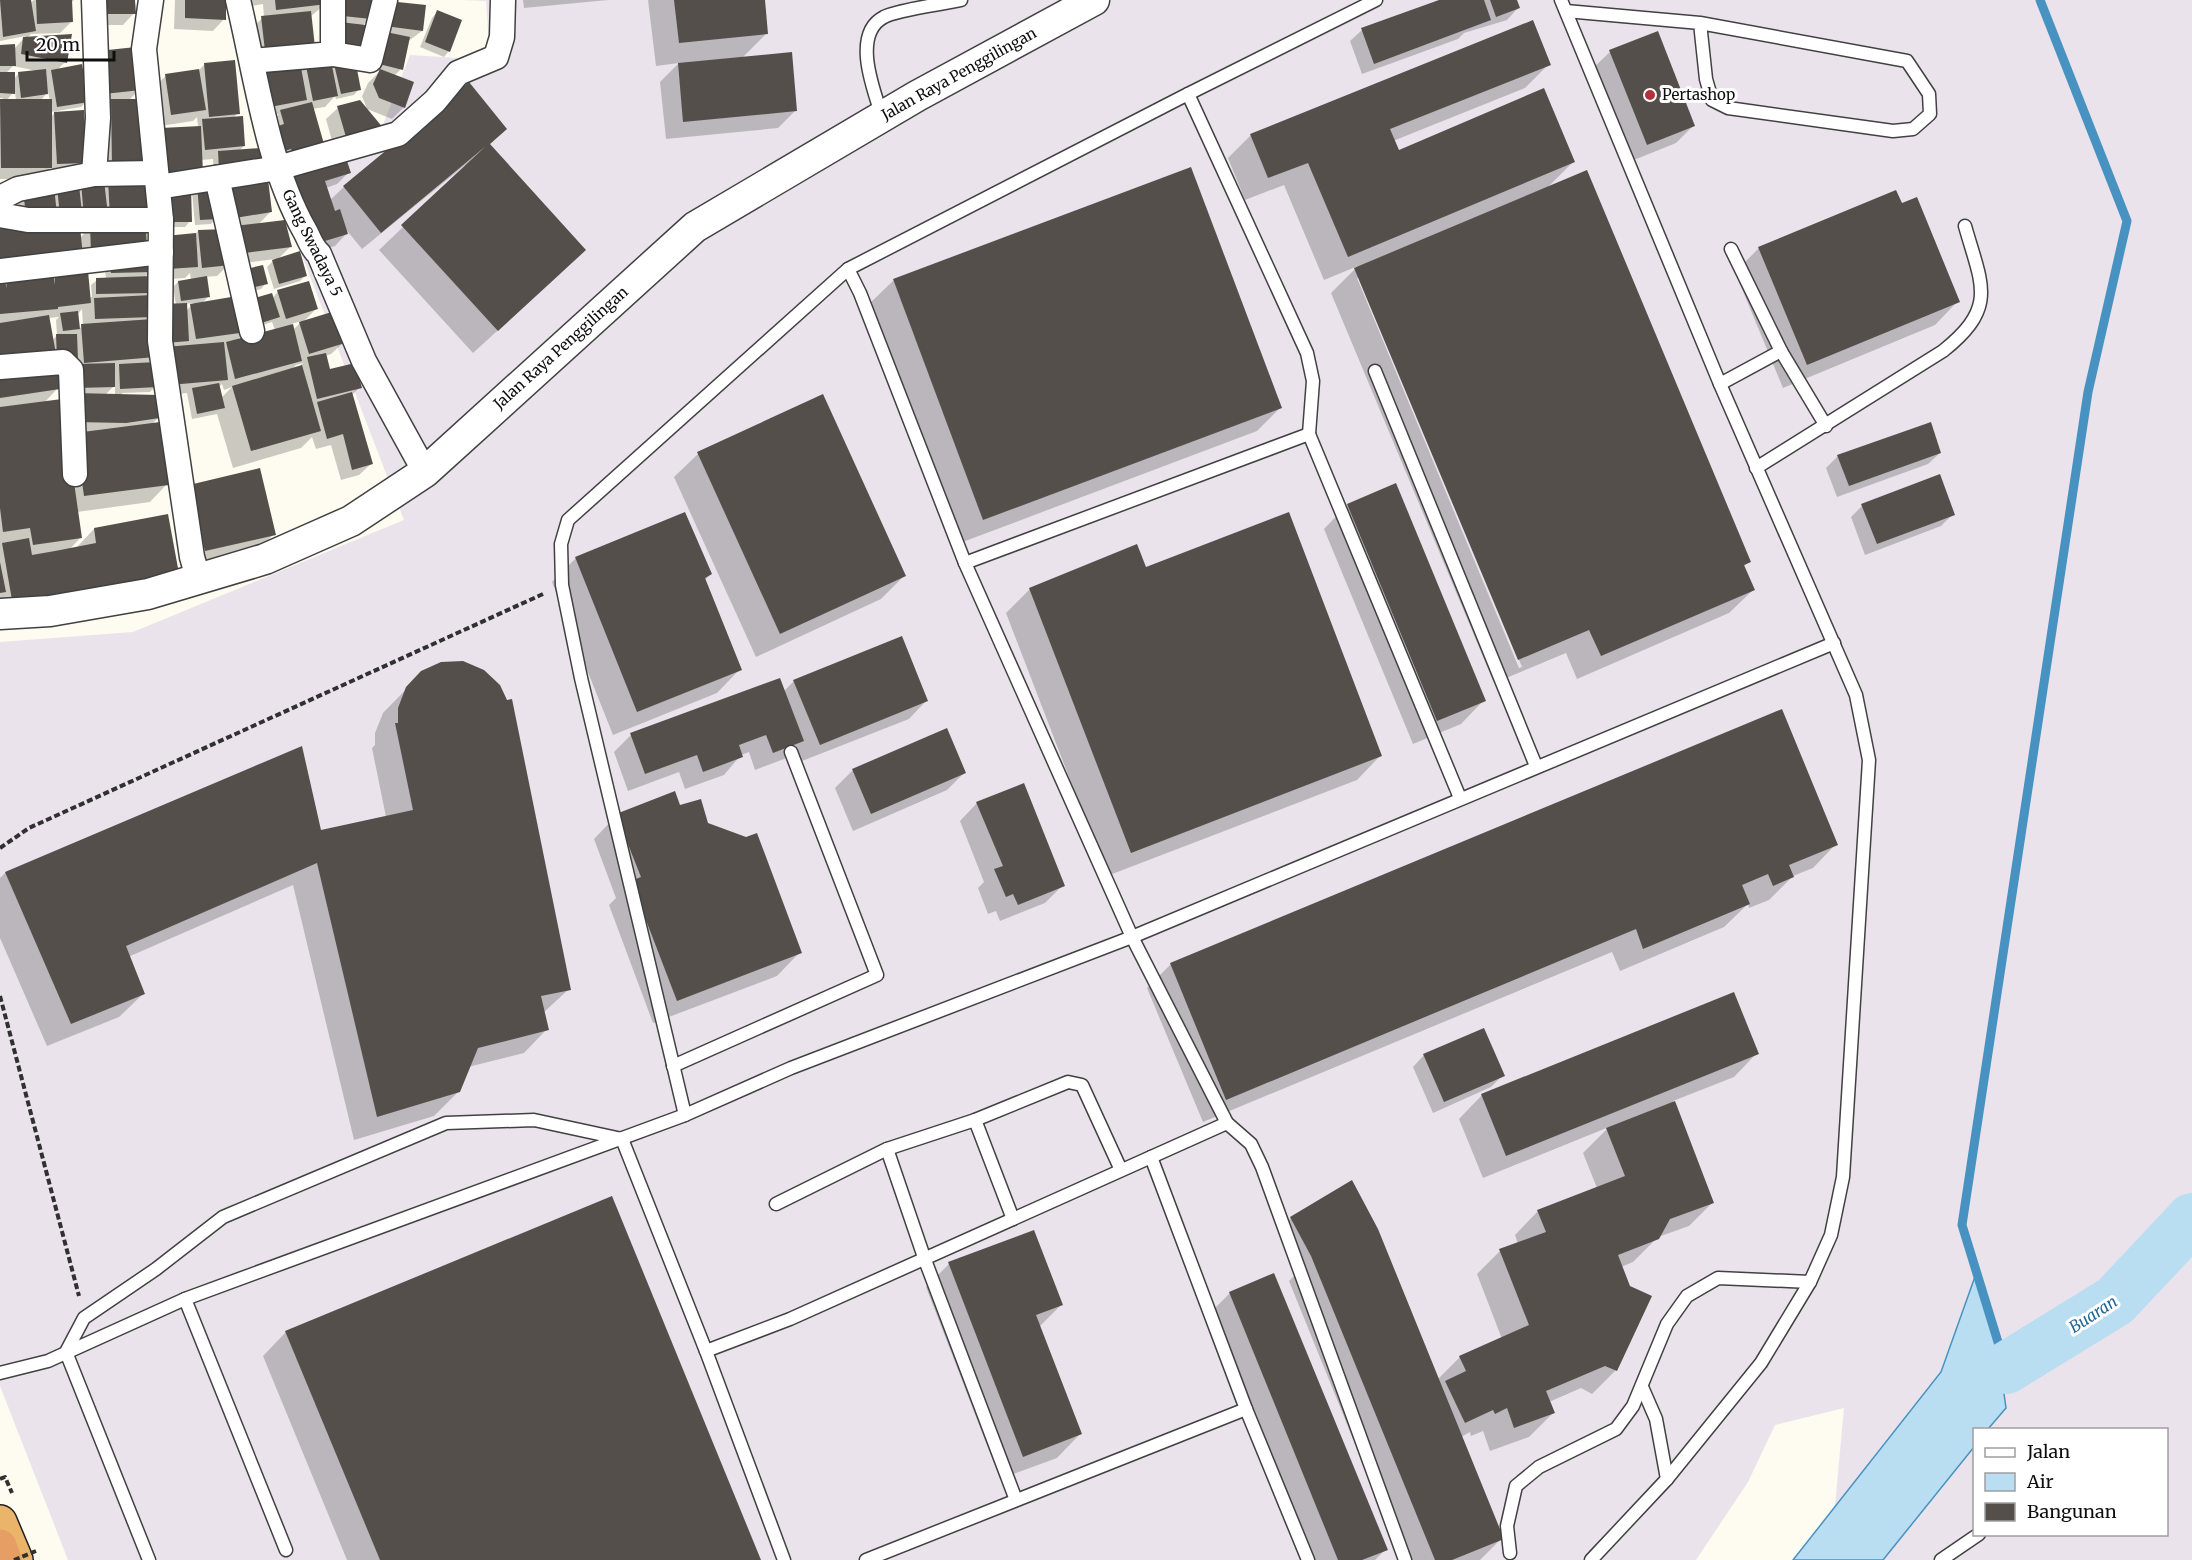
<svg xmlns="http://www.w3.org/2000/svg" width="2192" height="1560" viewBox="0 0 2192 1560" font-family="Merriweather,serif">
<rect width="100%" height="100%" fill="#fefbf0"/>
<path fill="#eae3ec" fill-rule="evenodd" d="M 462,0 L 2192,0 L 2192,1560 L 1830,1560 L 1844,1408 L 1775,1425 L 1748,1482 L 1696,1560 L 68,1560 L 0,1386 L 0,642 L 133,632 L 404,520 L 269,170 L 379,135 L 410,55 L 490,60 L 486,1 ZM 1974,1430 L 2166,1430 L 2166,1534 L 1974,1534 Z"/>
<polygon fill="#b9ddf1" stroke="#4792c1" stroke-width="1.5" points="1977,1271 1996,1336 2006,1408 1988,1429 1974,1430 1974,1447 1883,1560 1793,1560 1941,1372"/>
<g fill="#0003" fill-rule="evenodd">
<path d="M 0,0 L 30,0 L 30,3 L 34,0 L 74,0 L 71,3 L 72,21 L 60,33 L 31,34 L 27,38 L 65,62 L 57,70 L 87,101 L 81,107 L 51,112 L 51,117 L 56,111 L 86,162 L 80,168 L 52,169 L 52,166 L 39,179 L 0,179 L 0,102 L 3,98 L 0,98 L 0,46 L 14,49 L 26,36 L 0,41 ZM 13,66 L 37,71 L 19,73 L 14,79 L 6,73 ZM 15,92 L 16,101 L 6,101 L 12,94 ZM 48,92 L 50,101 L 40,101 Z"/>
<polygon points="94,0 134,0 134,13 123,25 95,25"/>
<polygon points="175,0 225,0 224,19 213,31 174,29"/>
<polygon points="244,0 326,0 326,4 253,62 250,29 264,17 263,4 245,7"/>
<polygon points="336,0 371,0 370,18 362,26 370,46 332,48"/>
<polygon points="523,0 608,0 524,8"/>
<polygon points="648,0 763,0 767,33 742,58 796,110 778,128 666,139 660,82 679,63 656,66"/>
<polygon points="1444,0 1516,0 1518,8 1507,20 1464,33 1458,39 1362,74 1350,41 1362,30"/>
<polygon points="437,12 449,51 444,57 420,47 432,18"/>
<polygon points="377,14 422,31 407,42 401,69 394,76 404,107 392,119 367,109 362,96 368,83 380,71 374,69"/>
<polygon points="1610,52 1694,125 1676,143 1629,162 1592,69"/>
<polygon points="306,62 331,69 335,65 359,89 354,95 336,99 335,96 325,107 312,109 283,171 270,123 279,114 259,118"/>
<path d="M 205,64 L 238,113 L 233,118 L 244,146 L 214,174 L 213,159 L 201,160 L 145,224 L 146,251 L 151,271 L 144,278 L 151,292 L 146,297 L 176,305 L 173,287 L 178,282 L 191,280 L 190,273 L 185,278 L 156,280 L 198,231 L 224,230 L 218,198 L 271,211 L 258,225 L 290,247 L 278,259 L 306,275 L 300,281 L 274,289 L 267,267 L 275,259 L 228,265 L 217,276 L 205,277 L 208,297 L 201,304 L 246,331 L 237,340 L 275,330 L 272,322 L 250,329 L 278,291 L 316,309 L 302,323 L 343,343 L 331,354 L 325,356 L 329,371 L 360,387 L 352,395 L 371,464 L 359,475 L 341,480 L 331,445 L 316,449 L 312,437 L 301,448 L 233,468 L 217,414 L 192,419 L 187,393 L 158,396 L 159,417 L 152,424 L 167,484 L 150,502 L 77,512 L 81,537 L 69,550 L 77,547 L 94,529 L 179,579 L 0,604 L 0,376 L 58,388 L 44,403 L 61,400 L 72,370 L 0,373 L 0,279 L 80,238 L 91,226 L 20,221 L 18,197 L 100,178 L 87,65 L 139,90 L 128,101 L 142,167 L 198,126 L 197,117 L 193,121 L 160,126 L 154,87 L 166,76 L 198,71 ZM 105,269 L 106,279 L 97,280 L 91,285 L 92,297 L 89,297 L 87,273 L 53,277 ZM 194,303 L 186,311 L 185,304 ZM 82,309 L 83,326 L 78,329 L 78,314 ZM 59,317 L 56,320 L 57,335 L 52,341 L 48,318 ZM 302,321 L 293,330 L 291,324 ZM 154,357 L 155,364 L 147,364 ZM 303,363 L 298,368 L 291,370 L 296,365 ZM 222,384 L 224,390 L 232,387 L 221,398 L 219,387 ZM 115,385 L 115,395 L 105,395 ZM 157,385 L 158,397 L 122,396 L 122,393 L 150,392 Z"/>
<path d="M 1549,64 L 1525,88 L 1393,141 L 1398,152 L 1573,162 L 1546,189 L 1749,562 L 1743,567 L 1753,590 L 1729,613 L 1577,679 L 1566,653 L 1494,683 L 1331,293 L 1358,266 L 1324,280 L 1284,185 L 1245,200 L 1228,158 L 1251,135 ZM 1357,278 L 1360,278 L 1522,667 L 1519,668 Z"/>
<polygon points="338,108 371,140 334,148 326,119"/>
<polygon points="505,129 489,145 561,273 473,353 379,250 466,167 465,165 362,249 344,227 346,234 335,246 304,255 281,184 293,173 349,172 337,184 326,188 330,200 344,187"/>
<polygon points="198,186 216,218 211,224 195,225 192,192"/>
<polygon points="159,198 190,221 185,227 160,227"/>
<polygon points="1759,248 1958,301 1935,325 1783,388 1735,272"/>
<polygon points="241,275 266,283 261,289 246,293"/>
<polygon points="894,280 1280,408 1257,431 960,543 870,303"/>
<polygon points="822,396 904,576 881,599 756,657 674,477 698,454"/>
<polygon points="1940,453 1928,464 1837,497 1826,468 1838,456"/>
<polygon points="189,486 274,534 256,552 187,568 172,504"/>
<polygon points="1347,505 1484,700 1461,724 1413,744 1324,529"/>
<polygon points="1862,506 1953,514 1941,526 1865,555 1851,517"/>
<polygon points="576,558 711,574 705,580 740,669 717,693 613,735 552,582"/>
<polygon points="1145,569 1380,756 1357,780 1107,876 1006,613 1030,589"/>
<polygon points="422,673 569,989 543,1013 547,1029 524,1053 468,1067 458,1092 434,1116 354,1140 293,885 128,957 143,994 119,1017 47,1046 0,938 0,878 5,873 301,748 320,832 386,817 372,748 375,745 375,733 383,713"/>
<polygon points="794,681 926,701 909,719 802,761 796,747 784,759 755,770 749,752 741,755 724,775 685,789 679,772 628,791 614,752 631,735 784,691"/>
<polygon points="853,770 964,773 947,790 853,831 835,788"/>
<polygon points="977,803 1063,885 1045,903 1000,921 996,911 988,914 978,888 984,882 960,821"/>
<polygon points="680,807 706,824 800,952 777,976 653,1023 609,905 616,898 594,839 617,815"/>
<polygon points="1836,844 1813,868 1793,876 1769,900 1749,908 1748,904 1724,927 1620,971 1612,952 1203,1122 1147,988 1171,964"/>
<polygon points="1757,1053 1734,1077 1673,1101 1712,1203 1689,1226 1658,1237 1633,1262 1621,1267 1616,1370 1592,1394 1581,1388 1549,1402 1553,1413 1529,1437 1490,1451 1483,1431 1471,1436 1470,1432 1461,1437 1502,1538 1480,1560 1402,1560 1289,1281 1305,1265 1299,1267 1280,1229 1291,1218 1437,1380 1460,1357 1502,1339 1477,1274 1500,1251 1518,1244 1515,1235 1538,1211 1597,1188 1583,1153 1609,1127 1483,1178 1459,1119 1482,1095"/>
<polygon points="1424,1055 1503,1075 1491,1087 1433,1113 1413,1067"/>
<polygon points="949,1264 1061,1305 1039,1327 1080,1434 1057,1458 1000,1479 926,1287"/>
<polygon points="1230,1293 1386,1549 1375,1560 1305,1560 1206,1317"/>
<polygon points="286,1332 758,1560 347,1560 263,1356"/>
</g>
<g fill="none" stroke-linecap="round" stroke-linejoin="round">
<polyline stroke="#4792c1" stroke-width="9" points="1995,1382 2006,1368 1962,1225 2088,392 2127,221 2040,0"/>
<polyline stroke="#b9ddf1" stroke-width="52" points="2006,1368 2115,1301 2192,1219"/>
</g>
<g fill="#554f4b">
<polygon points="0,0 31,0 36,31 3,37"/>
<polygon points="36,0 72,0 73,22 37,24"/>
<polygon points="106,0 135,0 136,14 106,14"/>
<polygon points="185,0 226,0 226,20 185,18"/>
<polygon points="275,0 327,0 327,4 276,10"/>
<polygon points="341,0 373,0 371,19 343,16"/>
<polygon points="674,0 765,0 768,34 679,43"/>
<polygon points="1439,0 1484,0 1491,20 1374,64 1361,28"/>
<polygon points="1490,0 1517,0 1520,8 1496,17"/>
<polygon points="388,1 426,5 423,31 385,26"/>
<polygon points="437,10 462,20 450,52 425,42"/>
<polygon points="311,11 315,47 265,51 261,16"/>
<polygon points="1533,20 1551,65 1390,129 1399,150 1544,88 1575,162 1348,257 1308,163 1268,178 1250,134"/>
<polygon points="340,22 374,26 371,47 337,43"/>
<polygon points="1658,31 1695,126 1647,145 1609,50"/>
<polygon points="386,32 410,37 403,70 379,64"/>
<polygon points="72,34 67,63 21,54 23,37"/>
<polygon points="15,44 16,66 0,66 0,45"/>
<polygon points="136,47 141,90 104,94 98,51"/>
<polygon points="792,52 797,111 683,122 678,63"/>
<polygon points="330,56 338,96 313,101 305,61"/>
<polygon points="355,59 361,90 341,94 334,64"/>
<polygon points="235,60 240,114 209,117 204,63"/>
<polygon points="300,62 307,100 270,107 263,70"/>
<polygon points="82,64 89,102 57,107 51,70"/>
<polygon points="46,69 48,94 21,98 18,72"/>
<polygon points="199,69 206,110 171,115 165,74"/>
<polygon points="380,69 414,82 405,108 379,98 373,84"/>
<polygon points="0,72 15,72 15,94 0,93"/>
<polygon points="469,82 507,129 490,144 586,250 498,331 401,225 486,146 381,233 343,186"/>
<polygon points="0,99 52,99 52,168 1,168"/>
<polygon points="111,99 144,99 143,168 112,167"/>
<polygon points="360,100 384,129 346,137 337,106"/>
<polygon points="312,102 326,151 295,160 291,149 279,153 272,128 284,124 280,110"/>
<polygon points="84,110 87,163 57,164 54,112"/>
<polygon points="243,116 245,146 205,150 202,119"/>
<polygon points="201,126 203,174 162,176 161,128"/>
<polygon points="261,148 262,166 219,170 218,151"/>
<polygon points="345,155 351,173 325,181 335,211 340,209 348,234 315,244 292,171"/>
<polygon points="1191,167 1282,408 983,520 893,279"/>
<polygon points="1587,170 1751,562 1744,565 1755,590 1601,656 1589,630 1518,660 1354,268"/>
<polygon points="153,177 155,216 110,218 108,179"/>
<polygon points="268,179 272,212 235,218 229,185"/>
<polygon points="104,180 108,215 84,218 81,182"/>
<polygon points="215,184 218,219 200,220 197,185"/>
<polygon points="79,185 82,213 60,216 57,187"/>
<polygon points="54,187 57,214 26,216 23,190"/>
<polygon points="191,190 192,222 165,222 164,191"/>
<polygon points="1896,190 1902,203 1917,197 1960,302 1807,365 1758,247"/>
<polygon points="0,220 80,227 83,256 0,261"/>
<polygon points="285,220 292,247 237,254 234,226"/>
<polygon points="146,223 147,251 91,253 90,225"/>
<polygon points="227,229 231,265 202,268 198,230"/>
<polygon points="196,233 198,267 168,269 165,236"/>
<polygon points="300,251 307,276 279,284 272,260"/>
<polygon points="152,261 152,272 111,273 110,262"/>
<polygon points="263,265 268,284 251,288 246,269"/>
<polygon points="53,269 55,285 55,275 88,271 91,303 58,307 58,309 0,314 0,277 4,277 7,289 5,274"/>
<polygon points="152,276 152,293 96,294 96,278"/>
<polygon points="207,276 210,297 181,301 178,281"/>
<polygon points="309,281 318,309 286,319 277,290"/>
<polygon points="272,293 280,317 255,325 248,300"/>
<polygon points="152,295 153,317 95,319 94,298"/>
<polygon points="237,296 247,332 196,339 190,304"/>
<polygon points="187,303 189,341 166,343 163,304"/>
<polygon points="78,311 80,329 63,331 60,313"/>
<polygon points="335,311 345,343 309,354 299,322"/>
<polygon points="49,315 56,354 0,364 0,323"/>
<polygon points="153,319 156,357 84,363 81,324"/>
<polygon points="293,324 302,361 235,379 226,342"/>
<polygon points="56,334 77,334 78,360 57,360"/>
<polygon points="224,342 228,380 169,385 165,347"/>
<polygon points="326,353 330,369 355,363 362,388 317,399 307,357"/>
<polygon points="156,362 157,387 120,389 119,364"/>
<polygon points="115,363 115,387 76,388 76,364"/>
<polygon points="302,365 321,431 251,451 232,386"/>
<polygon points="57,367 60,389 0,398 0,375"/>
<polygon points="219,383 225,408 197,414 192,388"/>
<polygon points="352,392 373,464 352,470 343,434 327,439 317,402"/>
<polygon points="75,393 159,395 160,418 126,423 75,422"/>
<polygon points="823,394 906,576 780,634 697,452"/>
<polygon points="62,399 82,538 33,545 30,528 3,532 0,508 0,407"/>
<polygon points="160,422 169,485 84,496 75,433"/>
<polygon points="1931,422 1941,453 1849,486 1837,455"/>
<polygon points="260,468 276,535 205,551 189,485"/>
<polygon points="1940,474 1955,515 1877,544 1861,504"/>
<polygon points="1396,483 1486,701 1437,721 1347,504"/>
<polygon points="685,512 712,574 705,578 742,670 637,712 575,557"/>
<polygon points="1289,512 1382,756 1131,853 1029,588 1137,544 1146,567"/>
<polygon points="168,514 180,579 64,601 12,600 2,543 29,538 32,555 55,551 96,543 94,528"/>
<polygon points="0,562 6,592 0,593"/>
<polygon points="902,636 928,701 820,745 793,680"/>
<polygon points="463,661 484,670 500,685 507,700 512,699 571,990 541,996 549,1030 478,1048 460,1092 377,1117 317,863 126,946 145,994 71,1024 5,872 302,746 321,830 413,810 395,723 398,723 398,708 406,687 421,671 441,662"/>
<polygon points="780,678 804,741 773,753 766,735 739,745 743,757 703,772 697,755 645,774 630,733"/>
<polygon points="1782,709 1838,845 1789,865 1794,877 1773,886 1768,874 1742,885 1750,904 1643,949 1636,929 1226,1100 1170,963"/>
<polygon points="947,728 966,773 871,814 852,769"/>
<polygon points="1024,783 1065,886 1018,905 1013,894 1006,897 994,869 1003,866 976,802"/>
<polygon points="675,791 680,805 701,799 708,823 746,837 757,833 802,953 677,1001 631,881 641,877 616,814"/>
<polygon points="1734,992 1759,1054 1506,1156 1481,1094"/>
<polygon points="1484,1028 1505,1076 1444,1102 1423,1054"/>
<polygon points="1675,1101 1714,1203 1670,1219 1659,1239 1618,1255 1630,1286 1652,1296 1617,1371 1605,1366 1546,1391 1555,1413 1514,1428 1507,1408 1495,1414 1493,1410 1465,1423 1445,1381 1466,1371 1459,1356 1529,1325 1499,1249 1546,1232 1537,1210 1625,1176 1606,1128"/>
<polygon points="1352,1180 1378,1229 1504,1539 1452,1560 1435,1560 1311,1256 1290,1217"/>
<polygon points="612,1196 761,1560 380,1560 285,1331"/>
<polygon points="1034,1230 1063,1305 1036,1315 1082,1434 1023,1457 948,1262"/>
<polygon points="1274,1273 1388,1550 1362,1560 1338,1560 1229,1292"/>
</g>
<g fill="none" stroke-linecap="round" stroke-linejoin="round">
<defs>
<g id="service">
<polyline points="1561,0 1720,384 1856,695 1869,760 1843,1177 1831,1235 1810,1282 1761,1363 1667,1479 1591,1560"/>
<polyline points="1566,11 1700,23 1907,61 1929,94 1930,114 1913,129 1893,131 1728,108 1712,100 1706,79 1700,23"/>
<polyline points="1188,94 1376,0"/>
<path d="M 882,116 C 874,91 851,34 884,17 C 896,10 944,4 961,0"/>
<polyline points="1781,351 1826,426"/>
<polyline points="1375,371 1536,766"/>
<polyline points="1720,384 1781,351 1731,249"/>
<polyline points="1309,434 1313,381 1307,353 1188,94 848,269 860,293 965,563 1132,937 1227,1123 1251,1144 1262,1167 1405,1560"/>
<path d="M 1756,468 L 1943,351 C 1998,307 1982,286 1965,226"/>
<polyline points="965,563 1309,434 1460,798"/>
<polyline points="673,1066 877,975 791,752"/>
<polyline points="685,1115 581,678 562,585 561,544 568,520 848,269"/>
<polyline points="975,1120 1013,1219"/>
<polyline points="887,1149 925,1260 1016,1500"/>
<polyline points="1151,1157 1246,1409 1308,1560"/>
<polyline points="776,1204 887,1149 975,1120 1068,1082 1082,1085 1121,1170"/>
<polyline points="185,1299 286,1550"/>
<polyline points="706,1351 784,1560"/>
<polyline points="0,1373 48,1361 185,1299 685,1115 791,1068 1132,937 1834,643"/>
<polyline points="1642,1387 1656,1419 1667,1479"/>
<polyline points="1510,1553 1507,1526 1516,1486 1539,1467 1616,1429 1633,1406 1667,1324 1687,1296 1718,1278 1810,1282"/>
<polyline points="149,1560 66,1352 84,1318 156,1269 223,1217 446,1123 534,1120 622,1139 706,1351 790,1319 1227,1123"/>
<polyline points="866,1560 1246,1409"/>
<polyline points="1941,1560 1979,1534"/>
</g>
<g id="minor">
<polyline points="151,0 144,49 161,220 160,341 192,557 199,581"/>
<path d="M 238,0 C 256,75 267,164 305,231 C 310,240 311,247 319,254 L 364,361 L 425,472"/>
<polyline points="333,54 370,60 385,0"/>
<polyline points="252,61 333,54 333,0"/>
<polyline points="94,174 98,118 94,0"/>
<polyline points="217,178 252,331"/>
<polyline points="158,187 278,168 398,134 435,101 458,73 496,57 502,37 503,0"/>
<polyline points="0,198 18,189 94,174 156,173"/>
<polyline points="0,215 28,220 161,220"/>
<polyline points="0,271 161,252"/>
<polyline points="0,367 63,362 71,370 75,474"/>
</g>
<polyline id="tertiary" points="0,614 50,611 148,594 265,559 351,521 425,472 695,227 917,96 1094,0"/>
<polyline id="trunk" points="0,1522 16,1560"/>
<polyline id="motorway" points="0,1546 5,1560"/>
</defs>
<use href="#service" stroke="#414141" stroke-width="15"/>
<use href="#minor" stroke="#414141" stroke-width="27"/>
<use href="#tertiary" stroke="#414141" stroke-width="33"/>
<use href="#trunk" stroke="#1f1f1f" stroke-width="36"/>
<use href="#motorway" stroke="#1f1f1f" stroke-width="36"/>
<g stroke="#303030" stroke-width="4" stroke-dasharray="6 3" stroke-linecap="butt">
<polyline points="0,848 29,828 543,594"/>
<polyline points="0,996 79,1296"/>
<polyline points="0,1479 5,1477 12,1493"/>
</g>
<use href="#service" stroke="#fff" stroke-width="12"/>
<use href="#minor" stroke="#fff" stroke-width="24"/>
<use href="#tertiary" stroke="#fff" stroke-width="30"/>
<use href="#trunk" stroke="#eab56b" stroke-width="33"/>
<use href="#motorway" stroke="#e79e64" stroke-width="33"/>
<polyline stroke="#303030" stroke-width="4" stroke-dasharray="6 3" stroke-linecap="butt" points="14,1560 36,1551"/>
</g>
<circle fill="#b1323b" stroke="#fff" stroke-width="2" cx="1650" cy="95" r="6"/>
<g text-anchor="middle" stroke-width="6" stroke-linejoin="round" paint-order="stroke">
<g font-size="15" fill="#0e0e0e" stroke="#fff">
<text transform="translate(959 74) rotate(-29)" y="5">Jalan Raya Penggilingan</text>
<text transform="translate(312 243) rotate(64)" y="5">Gang Swadaya 5</text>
<text transform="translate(561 348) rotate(-42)" y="5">Jalan Raya Penggilingan</text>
</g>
<g font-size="15" fill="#0e0e0e" stroke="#fff" text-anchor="start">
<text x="1662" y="100">Pertashop</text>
</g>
<g font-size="16" font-style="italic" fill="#226594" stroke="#fff">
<text transform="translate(2093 1314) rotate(-33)" y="6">Buaran</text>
</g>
</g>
<rect x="1973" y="1428" width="195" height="108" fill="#ffffff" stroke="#9f9f9f" stroke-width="1.5"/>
<rect x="1985" y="1448" width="30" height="9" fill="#ffffff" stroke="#9f9f9f" stroke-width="1.5"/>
<text x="2027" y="1458" font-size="18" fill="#0e0e0e">Jalan</text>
<rect x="1985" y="1473" width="30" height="18" fill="#b9ddf1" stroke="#9f9f9f" stroke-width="1.5"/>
<text x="2027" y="1488" font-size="18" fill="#0e0e0e">Air</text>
<rect x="1985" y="1503" width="30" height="18" fill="#554f4b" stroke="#9f9f9f" stroke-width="1.5"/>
<text x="2027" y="1518" font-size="18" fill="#0e0e0e">Bangunan</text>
<path d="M27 51v9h87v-9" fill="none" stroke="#0e0e0e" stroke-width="3"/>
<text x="36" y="51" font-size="18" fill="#0e0e0e" stroke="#ffffff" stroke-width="4.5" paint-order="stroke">20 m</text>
</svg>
